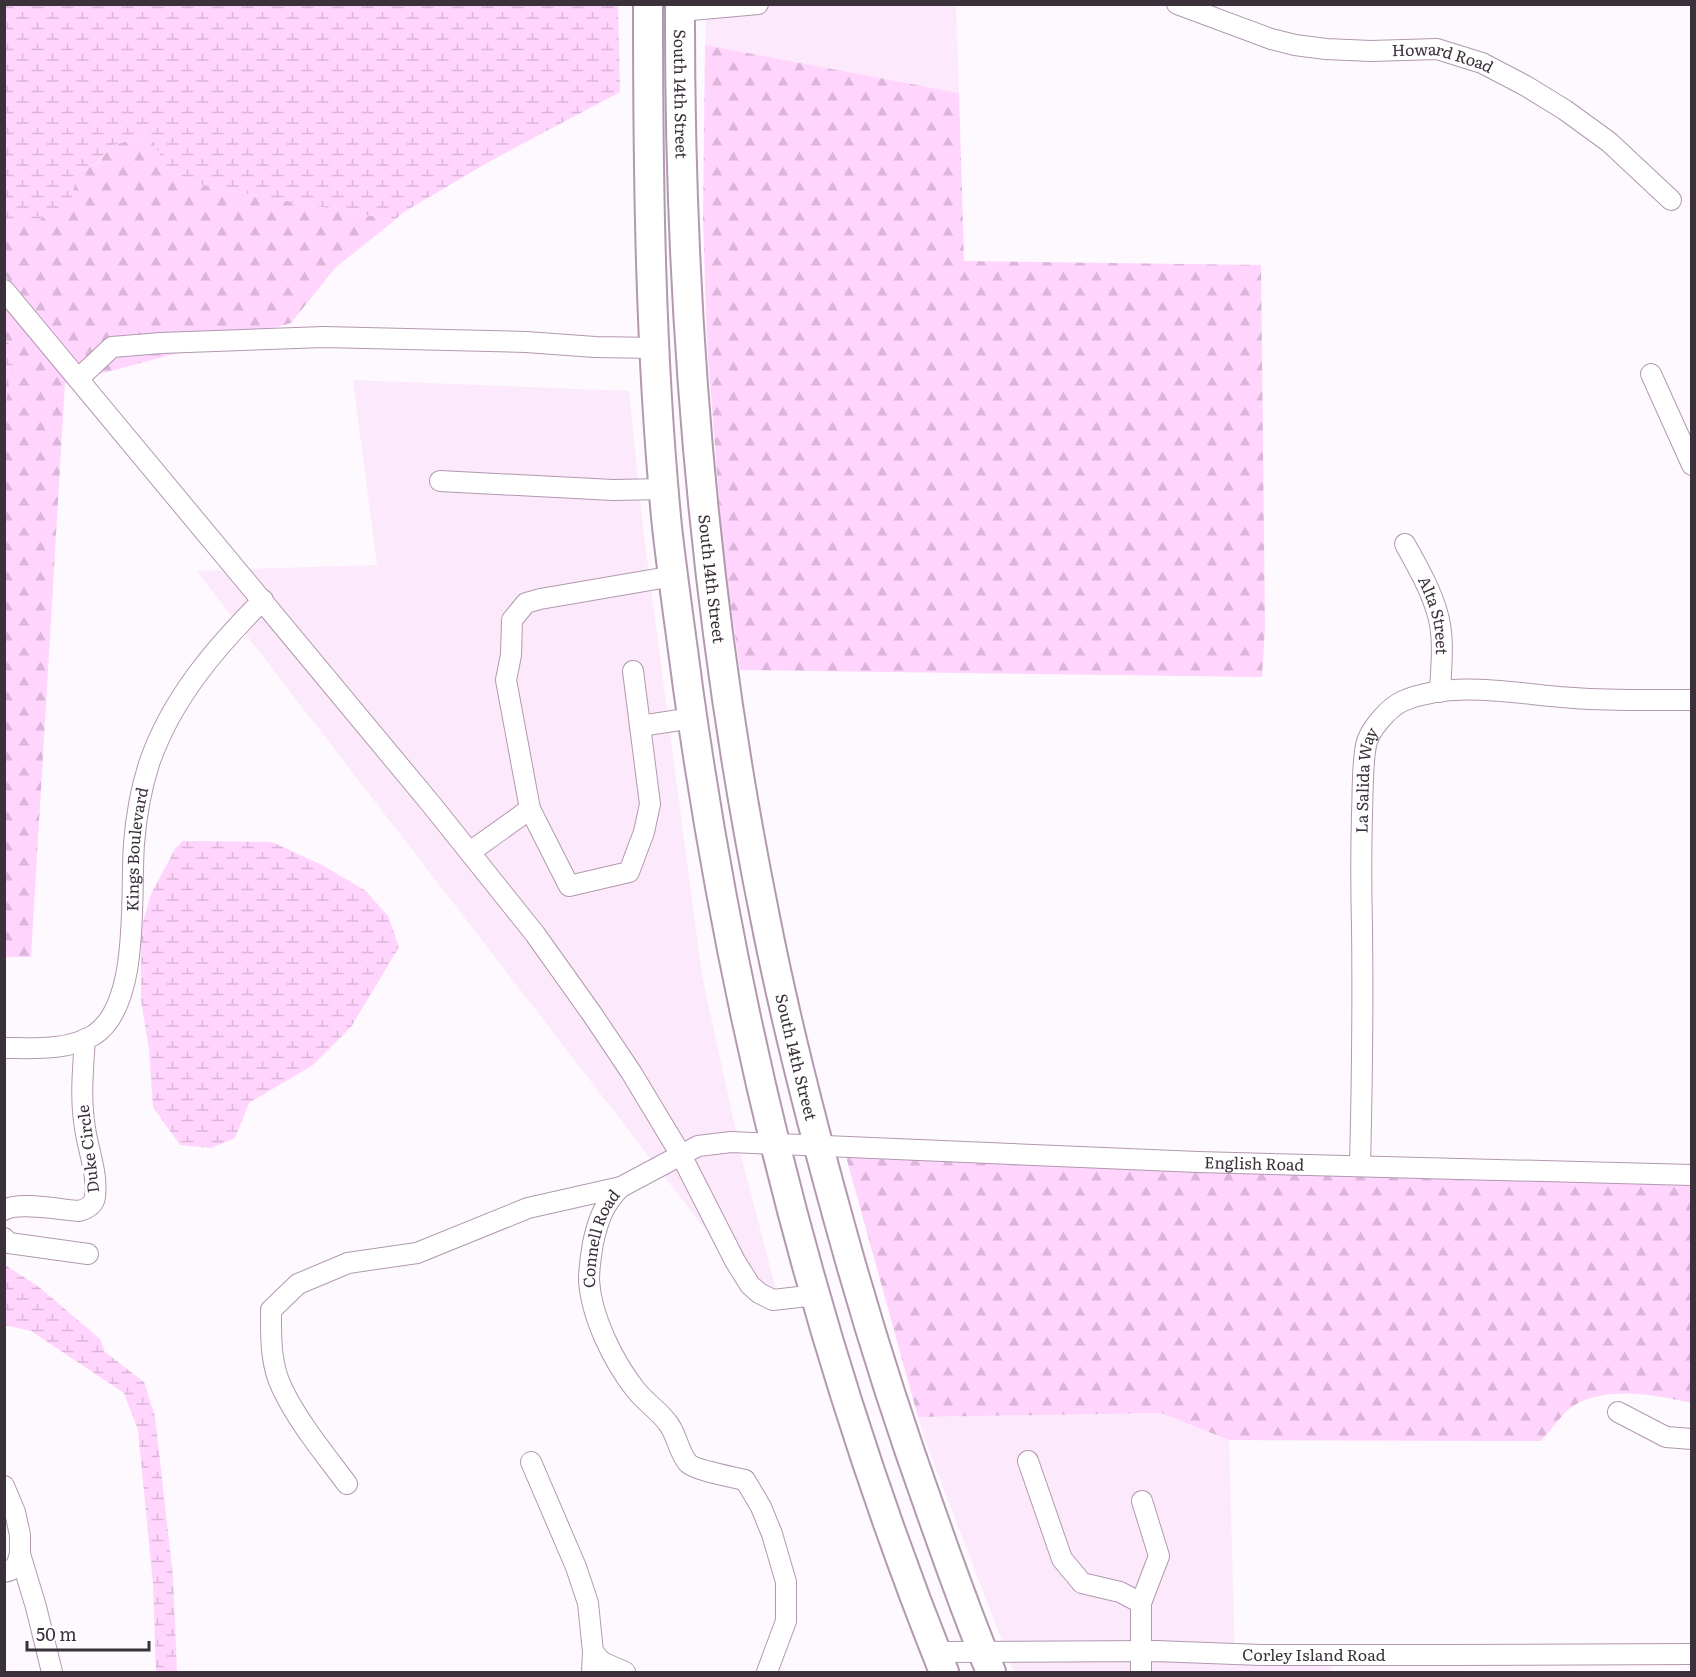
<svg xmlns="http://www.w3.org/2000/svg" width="1696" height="1677" viewBox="0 0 1696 1677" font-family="Literata,serif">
<defs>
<pattern id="forest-firs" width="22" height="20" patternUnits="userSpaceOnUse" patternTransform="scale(1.5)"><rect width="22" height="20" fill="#ffd4fd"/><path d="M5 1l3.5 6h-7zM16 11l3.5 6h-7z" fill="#dbb6da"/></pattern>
<pattern id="wetland-marsh" width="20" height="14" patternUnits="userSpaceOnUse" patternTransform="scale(1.5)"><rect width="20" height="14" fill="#ffd4fd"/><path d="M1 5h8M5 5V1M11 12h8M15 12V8" fill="none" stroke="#dbb6da"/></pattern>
</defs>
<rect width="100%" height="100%" fill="#fef9fe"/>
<g fill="#fce9fb">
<polygon points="706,5 956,5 959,93 705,45"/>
<polygon points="353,380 629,391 644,536 702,975 736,1132 710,1133 696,1136 684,1143 437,797 249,569 377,565"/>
<polygon points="226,570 425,810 528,940 625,1078 674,1160 718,1246 197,571"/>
<polygon points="713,1152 740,1152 776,1290 764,1285 756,1278 742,1256 693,1159"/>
<polygon points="1161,1413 1229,1440 1235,1661 1331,1660 1332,1672 1014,1672 925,1440 918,1417"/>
</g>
<g fill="url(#forest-firs)">
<polygon points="705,45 959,93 964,261 1261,265 1265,628 1262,677 740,670 723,552 707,343 703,220"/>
<polygon points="150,134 166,169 204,186 395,220 335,268 291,323 88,377 5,276 4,222 36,222 78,172 98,163 111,146"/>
<polygon points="4,304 69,382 65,383 31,957 4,957 4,409 15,349 5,340"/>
<path d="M 845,1153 L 1691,1174 L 1691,1403 C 1655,1395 1602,1384 1569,1409 C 1559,1418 1550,1431 1541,1441 L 1229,1440 L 1161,1413 L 918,1417 Z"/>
</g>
<g fill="url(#wetland-marsh)">
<polygon points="4,5 618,5 620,92 492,160 404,212 395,220 204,186 166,169 150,134 111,146 97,163 78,172 70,204 36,222 5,222"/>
<polygon points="5,340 15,349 5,409"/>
<polygon points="183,841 272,842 322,865 366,891 388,916 399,947 351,1027 313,1065 249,1103 235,1138 211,1148 180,1145 153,1107 149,1049 141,1001 141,929 151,894 175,849"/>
<polygon points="5,1265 39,1287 100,1339 105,1352 144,1382 155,1416 173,1577 177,1672 156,1672 153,1584 138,1430 124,1393 31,1331 5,1325"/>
</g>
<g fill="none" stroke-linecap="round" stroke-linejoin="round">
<defs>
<g id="minor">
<path id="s1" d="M 1177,4 L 1271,39 L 1295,45 L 1326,49 L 1371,51 L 1437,49 L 1482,63 L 1526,86 L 1565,110 L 1609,142 L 1671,200"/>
<polyline points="680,11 758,4"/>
<polyline points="4,290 431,804 535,934 592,1014 631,1072 681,1155 735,1261 750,1285 759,1293 773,1300 816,1295"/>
<polyline points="1651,374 1692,465"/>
<polyline points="78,379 112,347 161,343 324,337 526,342 595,347 655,348"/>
<polyline points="440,481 613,490 664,489"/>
<path id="s2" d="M 1405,544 C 1417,566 1430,588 1437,612 C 1445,637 1441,666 1440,692"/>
<polyline points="640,726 693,718"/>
<polyline points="530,809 569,886 629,872 644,832 650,804 633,671"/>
<polyline points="470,852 530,809 506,680 511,655 512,620 526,603 540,599 674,576"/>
<path id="s3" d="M 4,1048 C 33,1048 68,1051 94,1035 C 141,1004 130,894 134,844 C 136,817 141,789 149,764 C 171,699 216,647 263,600"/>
<path id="s4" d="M 1360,1166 C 1362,1086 1363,1006 1362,926 C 1361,888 1361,851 1362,813 C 1363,790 1362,767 1366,745 C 1369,730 1389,707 1403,701 C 1456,679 1519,695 1574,698 C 1613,701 1652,700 1692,700"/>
<path d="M 4,1210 C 19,1201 61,1210 79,1211 C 86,1209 94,1205 95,1197 C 98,1174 88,1150 85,1128 C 80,1098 83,1069 85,1039"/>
<polyline points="4,1238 9,1243 88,1254"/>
<polyline points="1618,1412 1666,1437 1692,1439"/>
<polyline points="1028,1461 1062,1559 1082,1583 1120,1592 1141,1603"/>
<polyline points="531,1462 576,1567 588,1603 593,1652"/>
<path d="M 347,1484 C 324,1453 298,1422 282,1388 C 270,1364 271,1335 271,1310 L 298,1284 L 348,1263 L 417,1253 L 528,1208 L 621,1187"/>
<polyline points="4,1486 15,1512 20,1535 20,1554 36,1607 52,1672"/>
<path d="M 4,1572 C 16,1570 17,1564 20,1554"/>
<path id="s5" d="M 936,1652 L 1155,1651 L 1261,1655 L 1453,1655 L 1692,1654"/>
<polyline points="592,1672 593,1652 602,1662 625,1672"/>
<path id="s6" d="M 767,1672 L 786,1621 L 786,1582 L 772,1534 L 761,1507 L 745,1480 C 733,1477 694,1470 688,1463 C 678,1452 677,1433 667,1422 C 658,1410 644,1401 635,1389 C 613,1361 591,1316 589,1280 C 589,1268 591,1255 593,1243 C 598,1220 604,1203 621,1187 L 698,1146 L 731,1142 L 1198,1162 L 1692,1175"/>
<polyline points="1141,1672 1141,1603 1159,1556 1142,1501"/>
</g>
<g id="highway">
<path d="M 648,4 C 648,179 650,353 667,527 C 673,580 681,634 688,688 C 735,1024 818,1358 944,1672"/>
<path id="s7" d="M 680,4 C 679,310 704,617 765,917 C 787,1030 816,1140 847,1250 C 872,1339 900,1426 931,1512 C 950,1566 969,1620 991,1672"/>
</g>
</defs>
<use href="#minor" stroke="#b199b0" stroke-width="22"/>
<use href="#highway" stroke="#b199b0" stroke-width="32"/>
<use href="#minor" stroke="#fff" stroke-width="20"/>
<use href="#highway" stroke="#fff" stroke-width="28"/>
</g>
<g text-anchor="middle" stroke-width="6" stroke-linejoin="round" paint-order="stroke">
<g font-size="16" fill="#3a313a" stroke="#fff">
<text dy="6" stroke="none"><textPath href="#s1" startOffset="274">Howard Road</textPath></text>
<text dy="6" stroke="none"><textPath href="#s7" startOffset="90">South 14th Street</textPath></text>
<text dy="6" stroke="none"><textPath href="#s7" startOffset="576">South 14th Street</textPath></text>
<text dy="6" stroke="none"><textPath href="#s2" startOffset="78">Alta Street</textPath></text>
<text dy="6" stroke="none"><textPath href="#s4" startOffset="386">La Salida Way</textPath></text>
<text dy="6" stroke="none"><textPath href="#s3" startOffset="288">Kings Boulevard</textPath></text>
<text dy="6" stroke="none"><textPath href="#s7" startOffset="1062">South 14th Street</textPath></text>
<text transform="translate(88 1149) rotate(-97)" y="6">Duke Circle</text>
<text dy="6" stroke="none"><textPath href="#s6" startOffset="1221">English Road</textPath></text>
<text dy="6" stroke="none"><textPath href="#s6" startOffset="519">Connell Road</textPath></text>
<text dy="6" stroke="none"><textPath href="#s5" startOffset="378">Corley Island Road</textPath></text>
</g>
</g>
<rect width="1696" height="1677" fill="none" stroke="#3a313a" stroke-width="12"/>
<path d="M27 1641v9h122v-9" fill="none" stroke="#3a313a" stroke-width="3"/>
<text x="36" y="1641" font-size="18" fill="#3a313a" stroke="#ffffff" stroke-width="4.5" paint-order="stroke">50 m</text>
</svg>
